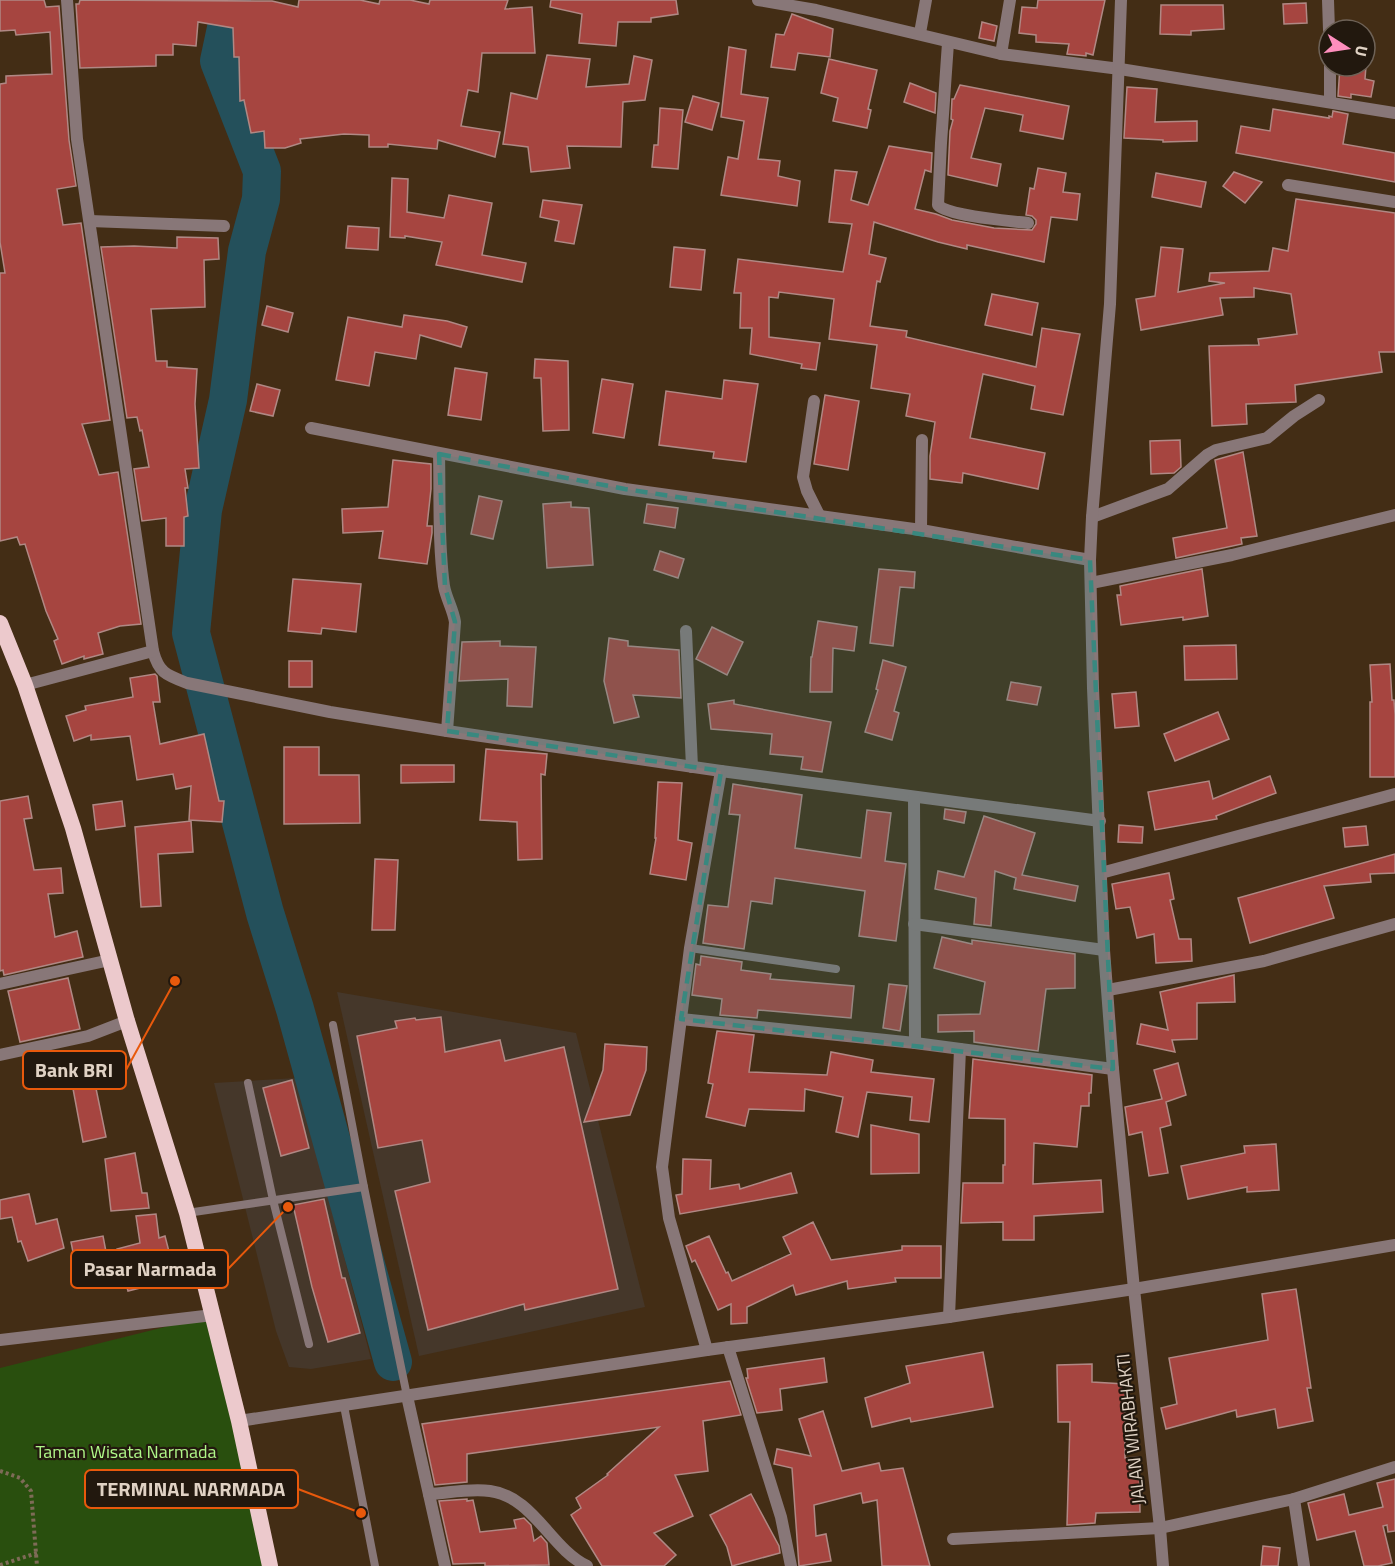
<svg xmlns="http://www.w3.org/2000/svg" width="1395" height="1566" viewBox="0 0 1395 1566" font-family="'Titillium Web',sans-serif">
<rect width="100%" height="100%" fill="#432d15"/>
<g fill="#45372a">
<polygon points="337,992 576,1033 645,1307 419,1356"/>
<polygon points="297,1078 371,1359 311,1369 289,1367 276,1331 214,1083"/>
</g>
<polygon fill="#294f0e" points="213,1315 268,1566 0,1566 0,1368"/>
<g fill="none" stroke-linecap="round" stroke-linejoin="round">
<polyline stroke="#24505b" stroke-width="38" points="232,0 219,61 262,171 261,199 247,251 228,400 203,510 191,633 265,913 295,1009 393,1362"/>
</g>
<g fill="#a64540" stroke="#b08884" stroke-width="1.5">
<polygon points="0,0 44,0 46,7 59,6 69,140 76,186 57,189 63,225 81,223 110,420 82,424 99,475 118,472 141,624 120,626 98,633 103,654 84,659 84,656 62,664 54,641 58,639 46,611 25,544 20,545 17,537 0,541 0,273 5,273 0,242 0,84 6,83 6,76 52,74 50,32 16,35 15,30 0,31"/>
<polygon points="80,0 272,1 298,7 299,0 360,0 379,4 380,0 410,0 429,4 430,0 508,0 505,9 532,7 535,53 482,53 478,92 468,90 461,126 500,132 495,157 438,140 437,149 388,144 388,147 369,147 369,135 344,134 300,139 301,143 285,148 265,148 264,131 251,133 244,100 240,101 239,57 234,57 233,28 198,22 196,46 173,44 173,55 156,55 156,66 80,68 76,4 79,4"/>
<polygon points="551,0 676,0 678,14 651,18 651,22 618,22 616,46 579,43 582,14 550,7"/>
<polygon points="1038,0 1105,0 1093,55 1086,53 1086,56 1067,54 1069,44 1036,42 1036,35 1019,33 1022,7 1037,8"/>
<polygon points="1306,3 1307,23 1284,24 1283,4"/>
<polygon points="1161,5 1223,5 1224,29 1191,31 1191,35 1160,34"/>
<polygon points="792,14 833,29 830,57 798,53 795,70 771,67 776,34 784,35"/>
<polygon points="982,22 997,26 994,41 979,38"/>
<polygon points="729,47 746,50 741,94 768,98 758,159 780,161 778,176 800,181 797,206 721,195 728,157 738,159 744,121 721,117"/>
<polygon points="547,55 590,59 586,87 629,84 634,56 652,60 645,100 623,102 621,147 567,146 570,168 531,172 528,147 503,144 511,93 537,99"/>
<polygon points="829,59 877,70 868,109 871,110 867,128 833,121 838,98 821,93"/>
<polygon points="1340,66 1366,66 1365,79 1374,81 1371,97 1351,94 1351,98 1338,96"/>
<polygon points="910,83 936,93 935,113 904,102"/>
<polygon points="960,85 1069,106 1063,139 1020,131 1023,115 985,108 971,158 1001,164 997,186 948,175 950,131 953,120 951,119 952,99 954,99"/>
<polygon points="1127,87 1157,89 1155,122 1197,121 1197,141 1163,142 1163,140 1124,138"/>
<polygon points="693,96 719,103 712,130 685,122"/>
<polygon points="660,108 683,110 678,169 652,167 654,145 658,145"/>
<polygon points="1273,109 1329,118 1329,116 1332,117 1333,111 1348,114 1343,144 1395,153 1395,182 1236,153 1241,126 1270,131"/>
<polygon points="889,146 932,153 931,172 925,170 915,209 936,214 952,220 994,228 1032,230 1036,224 1036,220 1032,216 1026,215 1030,188 1034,189 1038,168 1066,173 1063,192 1080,194 1077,220 1051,217 1044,262 967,245 967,249 938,242 874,222 869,254 886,258 880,282 877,281 870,326 907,331 906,337 1036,367 1042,328 1080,334 1063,415 1031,409 1035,386 983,374 970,438 1045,453 1038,489 963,473 962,483 930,479 930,456 935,422 906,416 910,394 871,388 877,345 829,339 834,299 779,292 778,298 769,297 769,337 820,343 816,370 801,368 802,364 750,354 752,328 740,328 741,293 734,293 738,259 843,272 852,224 829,222 835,170 857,172 851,200 868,205"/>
<polygon points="1234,172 1262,182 1245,203 1223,186"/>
<polygon points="1156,173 1206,182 1201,207 1152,197"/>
<polygon points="392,178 408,179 407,212 444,218 449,195 492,203 482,255 526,263 522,282 436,265 442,242 405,236 405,238 390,237"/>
<polygon points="1296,199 1395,213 1395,352 1379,352 1382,372 1295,385 1296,402 1246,404 1247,424 1212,426 1209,346 1259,345 1258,339 1297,334 1291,294 1254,288 1254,297 1220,298 1223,315 1141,330 1136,299 1155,296 1161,247 1183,249 1178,292 1225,283 1209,281 1210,273 1269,271 1273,248 1288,251"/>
<polygon points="543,200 582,205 574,244 555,241 559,221 540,217"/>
<polygon points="348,226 379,228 378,250 346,248"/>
<polygon points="177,237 218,238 219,259 204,260 205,307 151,309 156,361 167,361 167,367 197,369 195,404 199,468 185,469 188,488 185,488 188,516 184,517 184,546 166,546 166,518 142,521 134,469 149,467 142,430 140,431 137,417 127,418 101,247 134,246 177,248"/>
<polygon points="674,247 705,250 701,290 670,287"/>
<polygon points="992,294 1038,303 1032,335 985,325"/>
<polygon points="267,306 293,313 288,332 262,325"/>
<polygon points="404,315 447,321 467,327 461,347 420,335 416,359 375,352 369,386 336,380 348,317 402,327"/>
<polygon points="535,359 568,361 569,430 543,431 541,378 534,378"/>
<polygon points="455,368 487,373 481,420 448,415"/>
<polygon points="602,379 633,384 624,438 593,433"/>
<polygon points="724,380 758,384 746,462 713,458 714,452 659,445 666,391 722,399"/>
<polygon points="257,384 280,390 273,416 250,411"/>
<polygon points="825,395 859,401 848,470 814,464"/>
<polygon points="1180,440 1181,467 1174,473 1151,474 1150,441"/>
<polygon points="1243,452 1257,536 1241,538 1242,544 1176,558 1173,538 1227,528 1215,460"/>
<polygon points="393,460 431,464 431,489 427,526 432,526 432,533 427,564 379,558 383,531 343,533 342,509 388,507"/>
<polygon points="479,496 502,501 493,539 471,534"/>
<polygon points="571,502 571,507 589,508 593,565 547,568 543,504"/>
<polygon points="647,504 678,508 675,528 644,523"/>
<polygon points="660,551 684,559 678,578 654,570"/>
<polygon points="879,569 915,572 914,588 900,587 893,646 870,643"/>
<polygon points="1202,569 1208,616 1183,620 1183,617 1121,625 1117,595 1121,595 1120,586"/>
<polygon points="293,579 361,584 356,632 322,628 321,634 288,631"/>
<polygon points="818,621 857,627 854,651 833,648 832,692 810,692 811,657 812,657"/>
<polygon points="712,627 743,642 727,675 696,659"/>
<polygon points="609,638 628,641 628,646 679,650 681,698 633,695 639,717 614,723 604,681"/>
<polygon points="500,641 500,646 536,647 532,707 507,706 508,679 459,681 462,642"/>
<polygon points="1236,645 1237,679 1185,680 1184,646"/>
<polygon points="883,660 906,667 894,711 899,713 892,740 865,732 878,690 876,689"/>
<rect x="289" y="661" width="23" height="26"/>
<polygon points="1390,664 1392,700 1394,700 1395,715 1395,777 1370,777 1370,702 1372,702 1370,665"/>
<polygon points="155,674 157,676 160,702 153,702 160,744 204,734 219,801 224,801 222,822 189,820 191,786 176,789 173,774 137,780 130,736 91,740 91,735 74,741 66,716 86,710 85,706 133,697 130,678"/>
<polygon points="1011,682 1041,687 1037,705 1007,700"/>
<polygon points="1136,692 1139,726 1115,728 1112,694"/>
<polygon points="734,700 734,704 831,722 822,772 801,769 803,757 770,754 772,734 711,729 708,704"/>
<polygon points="1218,712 1229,739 1175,761 1164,734"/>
<polygon points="284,747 319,747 319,775 359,775 360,823 284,824"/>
<polygon points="486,749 547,754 545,775 541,774 542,859 518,860 517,822 480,820"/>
<polygon points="401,765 454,765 454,782 401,783"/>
<polygon points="1270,776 1276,793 1216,816 1217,819 1155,830 1148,792 1209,781 1213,799"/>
<polygon points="658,782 682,783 678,840 692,843 686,880 650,874 656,838 655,838"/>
<polygon points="733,784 802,795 795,848 861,858 867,810 891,813 885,861 906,864 896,941 859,936 865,891 775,878 772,904 751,901 744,949 703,943 708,905 728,907 740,815 729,814"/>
<polygon points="28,796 32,818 24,819 34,870 61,868 63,893 48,894 55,937 77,931 83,957 4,975 3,970 0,971 0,801"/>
<polygon points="122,801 125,826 96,830 93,805"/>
<polygon points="945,809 966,812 964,823 944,819"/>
<polygon points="984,816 1035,833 1022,875 1078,886 1075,901 1014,889 1016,878 995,871 991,926 974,924 976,898 935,889 938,871 964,877"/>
<polygon points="191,821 193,852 158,854 161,906 141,907 135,827"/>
<polygon points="1119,825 1143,827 1142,843 1118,842"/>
<polygon points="1366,826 1368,845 1345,847 1343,828"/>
<polygon points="1395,854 1395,873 1370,874 1371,882 1324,886 1334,918 1250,943 1238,898"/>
<polygon points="375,859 398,860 395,930 372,930"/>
<polygon points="1169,873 1174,899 1170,900 1179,939 1191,939 1192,961 1156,963 1154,934 1137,938 1130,907 1116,909 1112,884"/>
<polygon points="942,937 972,944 972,940 1075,954 1075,988 1046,989 1038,1051 974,1042 974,1031 938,1032 938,1015 980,1014 985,982 934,968"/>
<polygon points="701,956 742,962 741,970 771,974 770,979 854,986 851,1018 758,1010 757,1018 720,1015 722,999 692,995 696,964 700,965"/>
<polygon points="1234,975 1235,1002 1197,1003 1197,1039 1172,1040 1175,1052 1137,1044 1141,1024 1168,1030 1160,992"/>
<polygon points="68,978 80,1029 20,1042 8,991"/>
<polygon points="889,984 907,986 900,1031 883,1028"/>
<polygon points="441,1017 445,1052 500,1040 505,1061 564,1047 618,1289 525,1310 524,1304 428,1330 395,1191 430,1182 422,1140 378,1148 357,1036 397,1028 395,1021 415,1018 416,1020"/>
<polygon points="717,1031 754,1035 749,1072 827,1075 831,1052 873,1060 871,1072 934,1079 929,1122 910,1120 912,1097 867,1092 858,1137 836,1132 843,1097 805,1089 804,1111 749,1109 745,1126 706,1117 713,1084 708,1083"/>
<polygon points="605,1044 647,1047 646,1070 630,1115 584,1122 603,1070"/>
<polygon points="973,1059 1092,1075 1091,1093 1089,1093 1089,1106 1081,1106 1077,1147 1034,1143 1033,1184 1101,1180 1103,1212 1034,1216 1034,1240 1003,1240 1003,1222 961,1223 963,1183 1003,1183 1003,1165 1005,1165 1005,1119 969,1118"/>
<polygon points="1178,1063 1186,1095 1166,1102 1171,1125 1160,1128 1168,1173 1149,1176 1142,1132 1129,1135 1125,1107 1162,1099 1154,1070"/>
<polygon points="93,1074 106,1137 83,1142 71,1078"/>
<polygon points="292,1080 309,1148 281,1156 263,1088"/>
<polygon points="871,1125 919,1134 919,1173 871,1174"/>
<polygon points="1276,1144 1279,1190 1247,1192 1247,1187 1188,1199 1181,1166 1245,1153 1244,1146"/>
<polygon points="135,1153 142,1193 147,1193 149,1208 111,1211 105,1159"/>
<polygon points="683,1159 711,1160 710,1189 739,1184 740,1189 791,1173 797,1193 680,1214 676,1195 682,1194"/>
<polygon points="29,1194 36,1224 57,1219 64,1248 28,1261 21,1241 18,1242 12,1217 0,1219 0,1200"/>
<polygon points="324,1199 342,1278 345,1278 360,1333 328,1342 312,1287 293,1205"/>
<polygon points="156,1214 159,1238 165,1236 176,1279 128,1291 117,1249 140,1243 136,1216"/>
<polygon points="813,1222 831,1260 902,1250 902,1246 941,1246 941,1278 895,1278 896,1282 848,1289 847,1281 796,1295 793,1285 747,1307 747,1323 731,1324 731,1304 718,1310 695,1260 692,1262 686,1246 709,1236 726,1273 728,1272 732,1281 791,1254 783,1237"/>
<polygon points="103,1236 107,1257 75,1262 71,1242"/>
<polygon points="1296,1289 1311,1388 1307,1388 1313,1421 1278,1428 1275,1409 1237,1417 1236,1410 1166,1429 1161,1408 1177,1404 1169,1358 1268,1340 1262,1294"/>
<polygon points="983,1352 993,1407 911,1422 910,1418 872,1427 865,1398 910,1383 906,1366"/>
<polygon points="824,1358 827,1382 780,1389 782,1410 757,1413 746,1378 748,1378 747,1369"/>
<polygon points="1092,1364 1092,1382 1125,1384 1125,1458 1139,1457 1140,1512 1096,1513 1095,1523 1067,1525 1070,1422 1058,1422 1057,1365"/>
<polygon points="730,1381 741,1415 703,1421 708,1471 675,1475 693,1516 654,1533 676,1555 664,1566 602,1566 571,1515 581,1508 576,1498 608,1475 607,1474 659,1427 467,1454 467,1482 435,1485 422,1424"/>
<polygon points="823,1411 842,1471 879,1463 881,1471 903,1468 930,1566 882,1566 877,1500 863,1503 861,1493 814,1505 816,1536 826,1534 831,1561 799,1566 792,1468 774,1464 777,1449 811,1456 799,1419"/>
<polygon points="1395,1479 1395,1531 1388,1532 1387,1525 1383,1526 1392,1563 1378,1566 1364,1566 1355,1531 1317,1540 1308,1503 1344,1494 1349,1515 1383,1507 1377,1483"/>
<polygon points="751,1494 779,1546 780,1553 732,1566 727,1547 710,1515"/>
<polygon points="467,1499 467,1501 473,1500 480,1532 516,1528 514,1520 524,1518 531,1525 534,1541 541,1536 547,1543 549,1565 485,1566 485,1563 453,1564 439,1501"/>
<polygon points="1263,1546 1280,1548 1278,1566 1261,1566"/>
</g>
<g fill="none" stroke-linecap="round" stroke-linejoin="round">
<g stroke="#7e6b57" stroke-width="4" stroke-dasharray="3 3" stroke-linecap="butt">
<polyline points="0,1471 20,1478 31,1491 37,1566"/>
<polyline points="0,1565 37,1553"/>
</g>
<g stroke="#887778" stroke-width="8">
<polyline points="690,948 836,969"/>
<polyline points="248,1083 273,1200 309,1344"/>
<polyline points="364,1187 407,1396"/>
<polyline points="187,1213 364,1187 333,1025"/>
<polyline points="344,1406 375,1566"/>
</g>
<g stroke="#887778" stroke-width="12">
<polyline points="1328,0 1329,30"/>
<polyline points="920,33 926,0"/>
<path d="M 948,43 L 941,143 L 938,205 C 948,216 1011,221 1028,223"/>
<polyline points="1001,54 1010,0"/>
<polyline points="1330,66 1330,102"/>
<polyline points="1120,69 1395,113"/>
<polyline points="1288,185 1395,202"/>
<polyline points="90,221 224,226"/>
<polyline points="814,401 803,477 807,491 819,515"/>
<polyline points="311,428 625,489 921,530 1090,560"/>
<path d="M 439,454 C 440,497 438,543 444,586 C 446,598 453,609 455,622 L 447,731"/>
<polyline points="1092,517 1168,489 1207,455 1216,450 1267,438 1294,416 1319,400"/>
<polyline points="921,530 922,440"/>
<polyline points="1091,583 1232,555 1395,515"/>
<polyline points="686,631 692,767"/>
<path d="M 153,651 C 159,673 166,675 187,683 L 330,712 L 447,731 L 721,771 L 1100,821"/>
<polyline points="25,685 153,651 77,139 67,0"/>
<polyline points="914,798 915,1043"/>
<polyline points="1101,873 1395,794"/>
<polyline points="914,924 1104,950"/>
<polyline points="0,984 110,960"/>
<polyline points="1108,990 1264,961 1395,924"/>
<polyline points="681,1019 915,1043 1113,1069"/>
<polyline points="0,1055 88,1036 127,1021"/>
<polyline points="949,1317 960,1049"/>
<polyline points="728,1347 781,1517 791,1566"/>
<polyline points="707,1350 669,1218 662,1167 690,948 721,771"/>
<polyline points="407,1396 445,1566"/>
<path d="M 429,1494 C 448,1493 471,1488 490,1491 C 534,1497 550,1548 587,1566"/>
<polyline points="1294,1499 1304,1566"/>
<polyline points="953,1539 1160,1528 1294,1499 1395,1467"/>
</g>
<g stroke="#887778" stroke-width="12">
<polyline points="758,0 816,10 1001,54 1120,69"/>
<polyline points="1121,0 1110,304 1092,517 1090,560 1093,688 1104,950 1113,1069 1134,1289 1160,1528 1163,1566"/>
<polyline points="0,1340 213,1315"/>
<polyline points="239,1421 707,1350 949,1317 1134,1289 1395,1245"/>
</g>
<polyline stroke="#ecc9cc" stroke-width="16" points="0,623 25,685 73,828 127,1021 187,1213 239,1421 270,1566"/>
</g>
<path fill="#39887f" fill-opacity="0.2" stroke="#39887f" stroke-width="4.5" stroke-dasharray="12 8" stroke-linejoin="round" d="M 439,454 L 625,489 L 1090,560 L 1113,1069 L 681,1019 L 721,771 L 447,731 L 455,622 L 445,587 Z"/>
<g text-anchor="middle" stroke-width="4.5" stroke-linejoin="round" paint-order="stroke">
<g font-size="18" fill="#e0d2c4" stroke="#22180e">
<text transform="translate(1131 1429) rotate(-96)" y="6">JALAN WIRABHAKTI</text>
</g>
<g font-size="18" fill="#aff688" stroke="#22180e">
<text x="126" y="1458">Taman Wisata Narmada</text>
</g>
</g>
<path fill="none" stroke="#e8590c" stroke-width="2" d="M175 981L126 1070M288 1207L228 1269M361 1513L298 1489"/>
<g fill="#e8590c" stroke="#22180e" stroke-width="2">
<circle cx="175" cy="981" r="6"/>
<circle cx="288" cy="1207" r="6"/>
<circle cx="361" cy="1513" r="6"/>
</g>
<g fill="#22180e" stroke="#e8590c" stroke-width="2">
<rect x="23" y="1051" width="103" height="38" rx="6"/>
<rect x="71" y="1250" width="157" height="38" rx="6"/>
<rect x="85" y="1470" width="213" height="38" rx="6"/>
</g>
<g font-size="20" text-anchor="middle" font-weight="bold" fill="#e0d2c4">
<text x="74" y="1077">Bank BRI</text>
<text x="150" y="1276">Pasar Narmada</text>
<text x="191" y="1496">TERMINAL NARMADA</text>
</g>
<g transform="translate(1347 48) rotate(102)"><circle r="28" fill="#22180e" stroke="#6e6257" stroke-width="1.5"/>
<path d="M0-4.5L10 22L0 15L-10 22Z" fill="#fe8ebd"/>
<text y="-9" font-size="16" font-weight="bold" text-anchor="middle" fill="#e0d2c4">U</text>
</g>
</svg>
